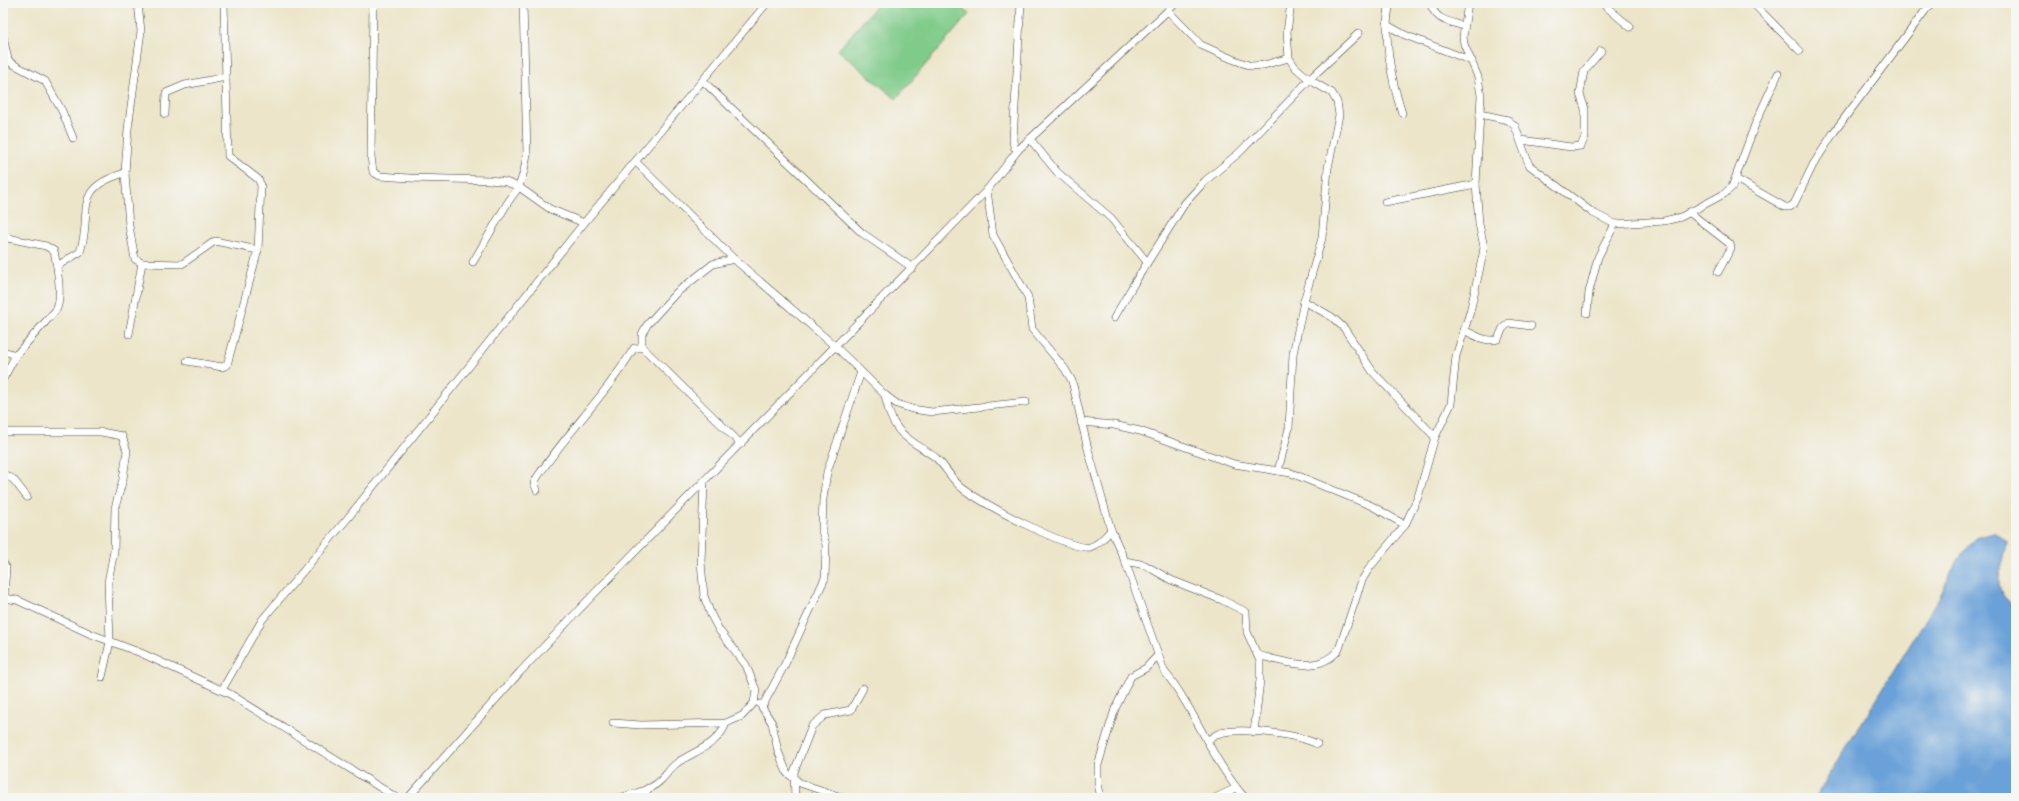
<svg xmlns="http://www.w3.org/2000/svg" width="2019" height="801" viewBox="0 0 2019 801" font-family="Dekko,sans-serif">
<rect width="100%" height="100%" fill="#f6f6f2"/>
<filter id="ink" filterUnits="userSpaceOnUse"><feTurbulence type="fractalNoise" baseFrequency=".025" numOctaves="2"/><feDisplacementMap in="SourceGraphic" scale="8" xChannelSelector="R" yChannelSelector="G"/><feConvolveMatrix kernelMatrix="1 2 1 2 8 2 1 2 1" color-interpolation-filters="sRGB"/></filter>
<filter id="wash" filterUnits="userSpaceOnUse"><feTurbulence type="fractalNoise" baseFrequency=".012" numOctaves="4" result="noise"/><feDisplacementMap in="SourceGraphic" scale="16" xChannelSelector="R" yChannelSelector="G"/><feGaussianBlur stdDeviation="0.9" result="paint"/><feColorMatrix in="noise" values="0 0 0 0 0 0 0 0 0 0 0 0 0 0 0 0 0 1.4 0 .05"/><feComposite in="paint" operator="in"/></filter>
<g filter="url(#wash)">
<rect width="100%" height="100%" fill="#ece5c9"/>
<polygon fill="#7fcb89" stroke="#4e7452" points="879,3 956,3 969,14 896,99 838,50"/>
<path fill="#6ba1d8" stroke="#445e7a" d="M 1994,532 L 2007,543 C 2003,571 1987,588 2016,607 L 2016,798 L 1815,798 L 1939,598 L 1956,562 L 1978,536 Z"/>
</g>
<g filter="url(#ink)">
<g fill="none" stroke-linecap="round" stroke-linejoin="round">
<defs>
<g id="minor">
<polyline points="138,3 141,31 128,129 125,173 129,226 135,259 142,263"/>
<polyline points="373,3 371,156 373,172 380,176 409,178 490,180 506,182 519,187 550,209 584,223"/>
<path d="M 1390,3 C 1382,35 1392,83 1402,113"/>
<path d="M 1430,3 C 1436,21 1448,21 1464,26"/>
<polyline points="1602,3 1630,27"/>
<polyline points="1753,3 1800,51"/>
<polyline points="1168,11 1201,45 1232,59 1251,66 1264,65 1289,58"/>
<polyline points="1387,25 1405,35 1472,61"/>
<polyline points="3,37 8,59 11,63 45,81 62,111 73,138"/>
<polyline points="703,81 862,233 913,268"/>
<polyline points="165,114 166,93 185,85 226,77"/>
<polyline points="1480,114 1508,120 1515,126 1529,165 1593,213 1615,224 1664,221 1681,217 1724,194 1732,187 1756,122 1778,74"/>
<polyline points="1030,139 1057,172 1111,218 1147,262"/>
<polyline points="1521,140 1571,147 1581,146 1585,137 1585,109 1580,94 1584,71 1601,51"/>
<polyline points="1018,150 1014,147 1013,140 1021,3"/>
<polyline points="636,162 734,259 836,347 885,395 897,404 912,409 932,412 1026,402"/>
<polyline points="1736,179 1785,207 1790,207 1794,204 1813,165 1834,132 1931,3"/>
<path d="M 987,190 L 993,235 L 1028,297 L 1032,329 L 1065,369 L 1072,381 L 1088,449 L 1111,530 L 1125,561 L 1164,671 C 1196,710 1211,760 1245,798"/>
<polyline points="1385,202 1476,184"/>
<polyline points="1689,212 1730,244 1731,248 1718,272"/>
<path d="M 3,237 L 46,246 L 54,251 C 57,264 63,300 56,310 L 16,355 L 3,379"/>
<polyline points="473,262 508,202 519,187 524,171 527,154 523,3"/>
<path d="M 57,266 L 80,252 C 94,213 69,189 125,173"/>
<polyline points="1304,301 1332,317 1344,328 1373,372 1435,437"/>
<polyline points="1587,313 1589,292 1598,257 1615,224"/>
<polyline points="1114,318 1135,282 1185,203 1205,181 1240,152 1313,76 1359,33"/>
<path d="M 1464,330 C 1474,335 1487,343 1498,339 L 1503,328 L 1509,323 L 1531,326"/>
<polyline points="129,334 142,263 182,264 215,241 258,250"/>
<polyline points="641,346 741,444"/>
<polyline points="3,351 16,355"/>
<polyline points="187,361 222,367 227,365 258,250 261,185 258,179 228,156 224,3"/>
<path d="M 885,395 C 888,408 890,419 898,429 C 908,442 924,448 936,458 C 946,467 951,479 962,488 C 980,502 1070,551 1090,547 C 1098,545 1106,536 1111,530"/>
<polyline points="1081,422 1114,425 1140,431 1234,464 1291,473 1372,506 1405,525"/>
<polyline points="3,432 101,432 122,436 127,451 123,479 115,508 114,551 108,582 110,642 102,677"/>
<polyline points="1278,471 1289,428 1293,354 1304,301 1322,238 1328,168 1339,115 1337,102 1332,93 1310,80 1295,67 1289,58 1287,32 1291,3"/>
<polyline points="3,474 13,479 27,497"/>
<path d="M 537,490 L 534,483 L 538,476 C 568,432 607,393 634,348 L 640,348 L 642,344 L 642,334 L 647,325 L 676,293 L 713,264 L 734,259"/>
<polyline points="1125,561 1145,565 1171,580 1222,600 1246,612 1247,632 1260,661 1260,680 1254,732"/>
<polyline points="3,563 6,567 4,597"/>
<polyline points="3,598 17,600 91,634 141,653 230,694 397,798"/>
<path d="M 1258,655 C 1285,662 1319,675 1339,649 L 1362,580 L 1370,567 L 1405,525 L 1418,497 L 1435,437 L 1451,404 L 1456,356 L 1470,312 L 1483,254 L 1484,247 L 1479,224 L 1476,184 L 1481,96 L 1478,77 L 1464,44 L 1463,37 L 1468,3"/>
<polyline points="222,690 262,620 347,519 584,223 767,3"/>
<polyline points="760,704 772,723 778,751 787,773 800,783 844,798"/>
<polyline points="762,707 785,664 825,578 826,545 822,531 823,499 827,472 861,372"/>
<polyline points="613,723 641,725 726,723 742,716 754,703 756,690 746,665 719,630 711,615 704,596 701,562 704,482"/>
<path d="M 1207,741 C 1211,738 1215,735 1220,733 C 1242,727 1297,734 1317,744"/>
<polyline points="408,798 520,672 592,596 987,190 1018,150 1176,3"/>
<path d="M 620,798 C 634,793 651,791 662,779 C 667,774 671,767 677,763 C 694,751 719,745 726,723"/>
<polyline points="645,798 648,788"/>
<polyline points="795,798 794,772 812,726 825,715 851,710 863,688"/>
<polyline points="1101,798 1098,784 1098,765 1115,709 1131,676 1146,668 1158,655"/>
<polyline points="1215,798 1236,788"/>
</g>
</defs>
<use href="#minor" stroke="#3b3a36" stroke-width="8"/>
<use href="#minor" stroke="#fff" stroke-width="7"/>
</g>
</g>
<rect width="2019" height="801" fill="none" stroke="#f6f6f2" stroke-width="16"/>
</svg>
